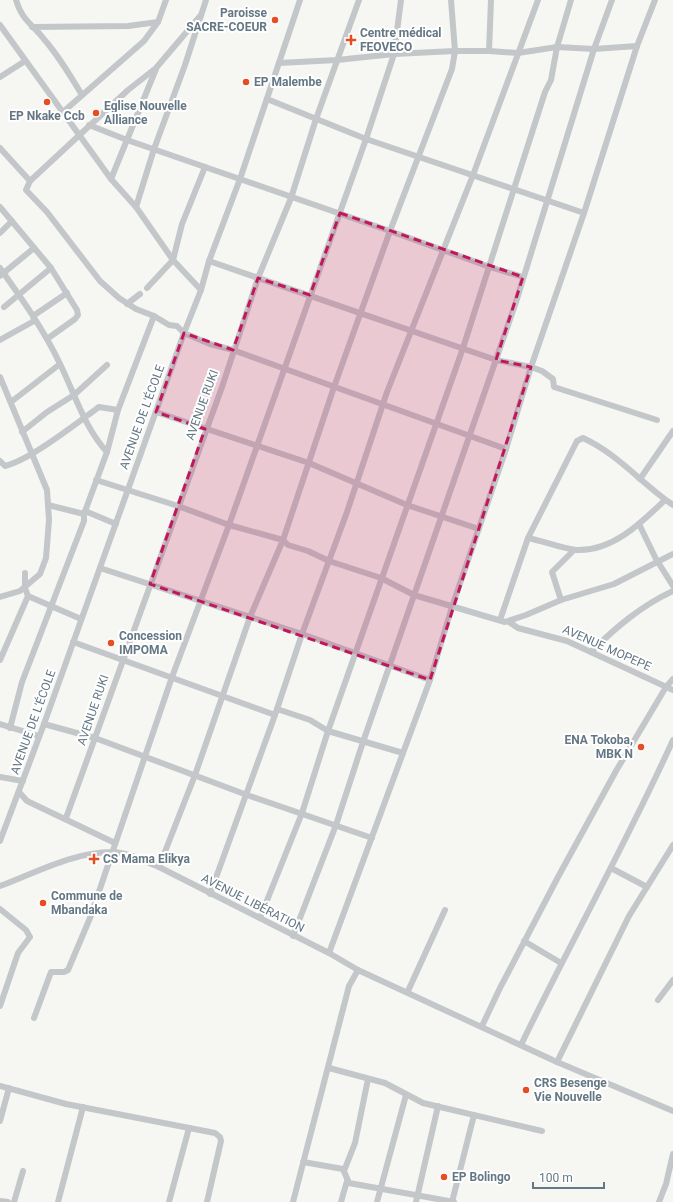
<svg xmlns="http://www.w3.org/2000/svg" width="673" height="1202" viewBox="0 0 673 1202" font-family="Roboto,sans-serif">
<rect width="100%" height="100%" fill="#f6f6f2"/>
<g fill="none" stroke-linecap="round" stroke-linejoin="round">
<g stroke="#c3c7ca" stroke-width="6">
<path d="M 16,0 C 22,20 31,23 43,38 C 58,55 70,75 82,95"/>
<polyline points="201,15 156,68 128,90 30,181 26,190 47,212 100,281 119,298 136,309 154,316 169,325 177,326 184,333 210,344 233,350 506,449"/>
<polyline points="0,25 111,179 136,207 173,260 201,290"/>
<polyline points="32,27 128,26 158,22"/>
<polyline points="489,51 491,0"/>
<polyline points="279,63 337,60 394,54 455,51 489,51 518,53 557,47 594,49 637,46"/>
<polyline points="0,77 25,61"/>
<polyline points="267,99 366,139 584,213"/>
<polyline points="63,112 144,41 158,22 166,0"/>
<polyline points="89,125 127,140 390,231 490,267 523,277"/>
<polyline points="0,148 30,181"/>
<polyline points="111,179 156,69"/>
<polyline points="0,207 51,268 77,310 78,315 75,319 47,339"/>
<polyline points="136,207 154,149 185,65 206,0"/>
<polyline points="0,233 12,221"/>
<polyline points="209,261 496,360 531,367 542,371 553,379 554,387 657,420"/>
<path d="M 0,268 C 22,299 44,330 60,364 C 75,394 84,427 107,452"/>
<polyline points="0,276 34,248"/>
<polyline points="147,288 173,260 182,224 205,167"/>
<polyline points="127,304 140,294"/>
<polyline points="4,307 51,268"/>
<polyline points="0,340 34,321 33,316 67,293"/>
<polyline points="0,377 47,490 49,520 46,558 40,574 20,591 0,597"/>
<polyline points="11,402 60,364"/>
<polyline points="118,410 154,316"/>
<polyline points="156,412 309,463 407,505 479,529"/>
<polyline points="22,432 47,412 74,395 107,365"/>
<path d="M 0,461 L 5,466 C 30,460 77,423 99,407 L 118,410 L 107,452 L 84,514 L 48,505"/>
<polyline points="640,479 673,431"/>
<polyline points="96,480 178,506 229,525 283,540 288,545 308,551 329,561 381,578 414,595 505,622 526,615 561,600 614,584 673,554"/>
<polyline points="85,511 116,524"/>
<polyline points="639,524 656,559 673,586"/>
<path d="M 528,538 C 543,541 560,548 576,550 C 612,552 641,523 665,500"/>
<polyline points="100,568 302,634 430,680"/>
<polyline points="25,573 25,588 28,596 81,619"/>
<polyline points="561,600 552,572 574,550"/>
<path d="M 500,620 L 528,538 L 577,441 L 583,438 C 618,454 642,484 673,505"/>
<polyline points="509,622 518,628 567,641 673,690"/>
<polyline points="73,642 275,715"/>
<path d="M 591,652 C 616,627 641,606 673,591"/>
<polyline points="0,660 28,596"/>
<polyline points="277,709 310,720 328,731 403,753"/>
<polyline points="0,724 39,736"/>
<polyline points="44,724 95,738 247,795 372,838"/>
<polyline points="10,728 22,682 84,521 84,514"/>
<polyline points="0,777 23,781"/>
<polyline points="19,792 27,801 115,843"/>
<polyline points="66,818 222,387 258,278 291,198 316,119 359,0"/>
<polyline points="0,841 44,724 184,333 201,290 209,261 240,179 300,0"/>
<polyline points="159,867 195,775 250,617 283,540 334,387 390,231 452,69 455,51 451,0"/>
<polyline points="611,868 647,887"/>
<path d="M 0,886 C 35,873 73,852 112,852 C 128,852 144,861 159,867 L 329,953 L 358,970 L 557,1062 L 673,1111"/>
<polyline points="210,894 275,715 302,634 347,512 387,392 473,175 538,0"/>
<polyline points="0,909 26,930 30,937 18,953 0,1006"/>
<polyline points="260,918 302,813 328,731 463,348 545,92 551,80 557,47 571,0"/>
<polyline points="293,936 336,825 363,742 516,302 594,49 612,0"/>
<polyline points="524,941 561,963"/>
<polyline points="329,953 430,680 452,607 506,449 531,367 584,213 637,46 655,0"/>
<polyline points="408,991 445,910"/>
<polyline points="658,1000 673,980"/>
<polyline points="34,1018 51,972 64,972 68,970 90,918 172,677 229,525 366,139 394,54 401,0"/>
<polyline points="482,1026 500,988 558,877 616,771 666,687 673,679"/>
<path d="M 521,1045 C 570,943 626,844 673,740"/>
<polyline points="557,1062 629,916 673,845"/>
<polyline points="329,1068 385,1083 423,1103 542,1131"/>
<polyline points="0,1086 66,1104 215,1133 220,1137 221,1141 207,1202"/>
<polyline points="0,1121 9,1088"/>
<polyline points="303,1162 343,1169 349,1183 454,1202"/>
<polyline points="344,1171 355,1143 368,1079"/>
<polyline points="0,1201 8,1202"/>
<polyline points="14,1202 23,1171"/>
<polyline points="58,1202 83,1107"/>
<polyline points="169,1202 189,1128"/>
<polyline points="293,1202 349,986 358,970"/>
<polyline points="341,1202 347,1181"/>
<polyline points="377,1202 406,1095"/>
<polyline points="416,1202 438,1106"/>
<polyline points="452,1202 474,1115"/>
<polyline points="659,1202 666,1184 673,1154"/>
</g>
</g>
<path fill="#c2185b" fill-opacity="0.2" stroke="#c2185b" stroke-width="3" stroke-dasharray="8 5" stroke-linejoin="round" d="M 340,213 L 523,277 L 496,360 L 531,367 L 430,680 L 150,584 L 205,429 L 156,412 L 184,333 L 233,350 L 258,278 L 310,295 Z"/>
<g fill="#e74d22" stroke="#fff" stroke-width="1.5">
<circle cx="275" cy="20" r="4"/>
<path d="M349 34h4v4h4v4h-4v4h-4v-4h-4v-4h4z"/>
<circle cx="246" cy="82" r="4"/>
<circle cx="47" cy="102" r="4"/>
<circle cx="96" cy="113" r="4"/>
<circle cx="111" cy="643" r="4"/>
<circle cx="641" cy="747" r="4"/>
<path d="M92 853h4v4h4v4h-4v4h-4v-4h-4v-4h4z"/>
<circle cx="43" cy="903" r="4"/>
<circle cx="526" cy="1090" r="4"/>
<circle cx="444" cy="1177" r="4"/>
</g>
<g text-anchor="middle" stroke-width="4" stroke-linejoin="round" paint-order="stroke">
<g font-size="12" font-weight="bold" fill="#647784" stroke="#fff" text-anchor="start">
<text x="267" y="17" text-anchor="end">Paroisse<tspan x="267" dy="14">SACRE-COEUR</tspan></text>
<text x="360" y="37">Centre médical<tspan x="360" dy="14">FEOVECO</tspan></text>
<text x="254" y="86">EP Malembe</text>
<text x="104" y="110">Eglise Nouvelle<tspan x="104" dy="14">Alliance</tspan></text>
<text x="47" y="120" text-anchor="middle">EP Nkake Ccb</text>
<text x="119" y="640">Concession<tspan x="119" dy="14">IMPOMA</tspan></text>
<text x="633" y="744" text-anchor="end">ENA Tokoba,<tspan x="633" dy="14">MBK N</tspan></text>
<text x="103" y="863">CS Mama Elikya</text>
<text x="51" y="900">Commune de<tspan x="51" dy="14">Mbandaka</tspan></text>
<text x="534" y="1087">CRS Besenge<tspan x="534" dy="14">Vie Nouvelle</tspan></text>
<text x="452" y="1181">EP Bolingo</text>
</g>
<g font-size="12" fill="#647784" stroke="#fff">
<text transform="translate(202 405) rotate(-70)" y="4">AVENUE RUKI</text>
<text transform="translate(142 417) rotate(-70)" y="4">AVENUE DE L'ÉCOLE</text>
<text transform="translate(607 648) rotate(24)" y="4">AVENUE MOPEPE</text>
<text transform="translate(93 710) rotate(-71)" y="4">AVENUE RUKI</text>
<text transform="translate(33 722) rotate(-70)" y="4">AVENUE DE L'ÉCOLE</text>
<text transform="translate(253 903) rotate(27)" y="4">AVENUE LIBÉRATION</text>
</g>
</g>
<path d="M533 1182v6h71v-6" fill="none" stroke="#647784" stroke-width="2"/>
<text x="539" y="1182" font-size="12" fill="#647784" stroke="#ffffff" stroke-width="3" paint-order="stroke">100 m</text>
</svg>
